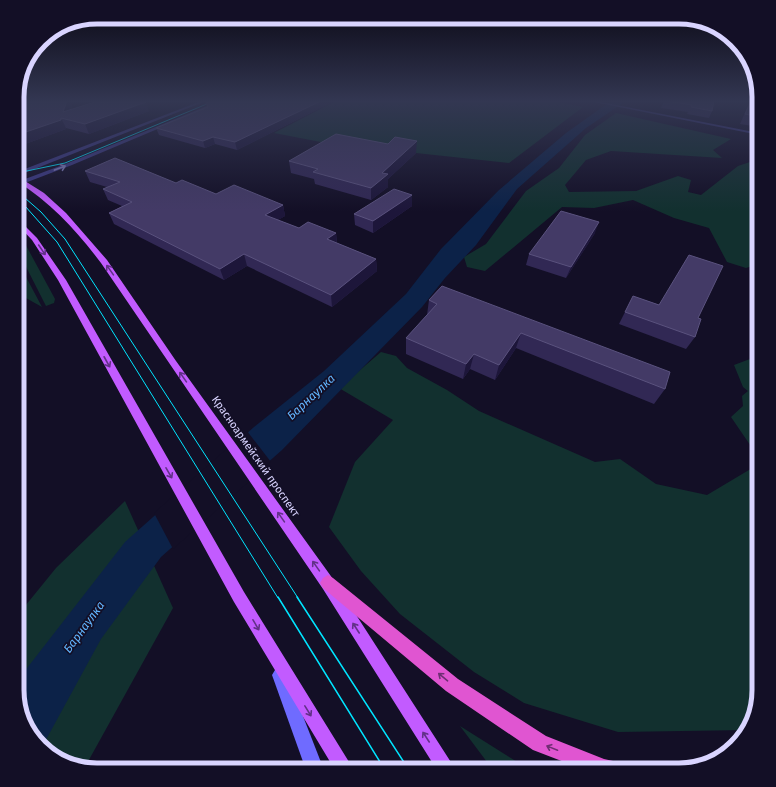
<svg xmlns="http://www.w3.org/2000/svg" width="776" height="787" viewBox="0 0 776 787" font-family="'Fira Sans',sans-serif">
<rect width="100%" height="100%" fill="#130f26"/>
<g fill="#12302f">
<polygon points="336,101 554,101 583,107 509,163 416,153 395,148 388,155 274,133"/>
<polygon points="616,113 731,139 713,150 722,158 611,151 586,160 565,185 569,192 636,191 678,176 691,180 688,192 701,195 738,166 759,159 759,264 746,268 727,262 709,228 674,218 633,200 594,208 562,207 485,271 467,267 464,257 486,244 526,191 559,168 585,135"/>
<polygon points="17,233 22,238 55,299 54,303 46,306 17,249"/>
<polygon points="17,260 42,307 17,293"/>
<polygon points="759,324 759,458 731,417 743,406 742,396 748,391 743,387 734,365 750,359 754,335"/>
<polygon points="381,352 396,356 407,368 447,390 479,411 595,462 620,459 656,484 707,495 759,464 759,690 751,725 747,730 618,732 524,703 474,672 400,614 361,571 329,527 355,462 393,420 339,388"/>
<polygon points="125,501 173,608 85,767 62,762 37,743 17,690 17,616 56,568"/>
<polygon points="460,726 530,770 493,770"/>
</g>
<polygon fill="#0c2248" points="611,101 626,101 586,128 517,189 476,245 445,278 422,307 282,450 161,557 101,639 42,747 37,743 17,690 17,681 125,542 254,427 324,371 406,294 441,249 499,190 566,133"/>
<polygon fill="#130f26" points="247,431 271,462 173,549 154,513"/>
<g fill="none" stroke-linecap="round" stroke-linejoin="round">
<g fill="#3d3a85" fill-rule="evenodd">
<polygon points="201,101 206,101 17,176 17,172"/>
<polygon points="219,101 224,101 72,165 17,186 17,182 68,163"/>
<polygon points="589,101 596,101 759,133 759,135"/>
</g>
<polygon fill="#6f6bff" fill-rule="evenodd" points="280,667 285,670 324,770 306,770 272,675 275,670"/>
<g fill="#c25bff" fill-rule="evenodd">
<path d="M 17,176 L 44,193 L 66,213 L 107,260 L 176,361 L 333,579 L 456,770 L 437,770 L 323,589 L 101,263 C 76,230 52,204 17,181 Z"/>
<polygon points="17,218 37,238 66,280 244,592 354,770 335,770 234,602 58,280 32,240 17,224"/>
</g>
<polygon fill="#e055d1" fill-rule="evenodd" points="328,575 333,578 458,679 546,736 604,759 622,763 624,770 585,770 533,750 446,691 323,588 320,583 323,578"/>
<g stroke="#00e5ff" stroke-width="1">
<polyline points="17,173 65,163 214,101"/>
<polyline points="17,191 41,212 65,239 298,598"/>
<polyline points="25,206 57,242 278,598"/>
</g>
<g stroke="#00e5ff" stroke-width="1.5">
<polyline points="278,597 385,770"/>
<polyline points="297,597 409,770"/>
</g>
</g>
<g fill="#312854">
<polygon points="205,101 334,101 237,150 215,144 205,148 159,135 156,128 208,107"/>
<polygon points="664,101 714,101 712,111 709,118 687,114 688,112 661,108"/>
<polygon points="750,101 759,101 759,127 740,124"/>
<polygon points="105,103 149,111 89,134 66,128 66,129 17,147 72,106 71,110"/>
<polygon points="416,153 388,179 388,187 371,200 315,184 314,179 291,173 289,161"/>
<polygon points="85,171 176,183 216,194 283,205 285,216 278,220 299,228 336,233 337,243 376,259 377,271 332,307 247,266 224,280 114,224 109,213 122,206 108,200 103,189 107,187 90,182"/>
<polygon points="412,195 412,206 373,233 355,225 354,214"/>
<polygon points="595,233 566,278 526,265 529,254"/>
<polygon points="442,286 665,389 654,404 516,348 495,380 470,369 463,379 406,354 406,338 427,315 429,300"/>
<polygon points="633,296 698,318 695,337 686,349 619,324"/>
</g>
<g fill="#1d163a">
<polygon points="67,101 70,101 72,106 68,120 63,112"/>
<polygon points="205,101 216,101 206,105"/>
<polygon points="321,101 334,101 237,150 235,142"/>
<polygon points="146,102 149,111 89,134 85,124"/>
<polygon points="61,118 66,128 66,129 17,147 17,135"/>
<polygon points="213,137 215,144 205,148 203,141"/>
<polygon points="417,141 416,153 388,179 388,187 371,200 371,188 382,173"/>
<polygon points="412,195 412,206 373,233 373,221"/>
<polygon points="283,205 285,216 268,226 265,215"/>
<polygon points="599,222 595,233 566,278 571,267"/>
<polygon points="336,233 337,244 327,239"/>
<polygon points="244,254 247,266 224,280 220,269"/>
<polygon points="376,259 377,271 332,307 331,295"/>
<polygon points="521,333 516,348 495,380 499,365"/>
<polygon points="474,354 470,369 463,379 466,364"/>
</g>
<g fill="#433a66" stroke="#5a527e">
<polygon points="32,101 67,101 63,112 98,101 105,103 111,101 145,101 146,102 85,124 61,118 61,120 17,135 17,113 23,102"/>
<polygon points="211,101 321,101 235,142 213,137 203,141 156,128 208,107 206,103"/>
<polygon points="666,101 714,101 712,111 691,107 692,105"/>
<polygon points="751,101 759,101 759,117 745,114"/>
<polygon points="336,134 388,144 395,137 417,141 382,173 388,174 371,188 313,172 318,169 289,161"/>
<polygon points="115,158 176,183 182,180 216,194 234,185 283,205 265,215 299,228 308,222 336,233 327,239 376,259 331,295 244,254 220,269 109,213 132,202 103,189 120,182 85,171"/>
<polygon points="394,189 412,195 373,221 354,214"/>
<polygon points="561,211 599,222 571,267 529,254"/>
<polygon points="689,255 723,266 698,318 701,319 695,337 625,312 633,296 659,305"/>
<polygon points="442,286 670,372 665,389 521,333 499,365 474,354 466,364 406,338 437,304 429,300"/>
</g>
<defs><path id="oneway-shaft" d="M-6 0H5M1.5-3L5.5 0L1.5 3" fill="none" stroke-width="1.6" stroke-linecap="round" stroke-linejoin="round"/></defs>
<use stroke="#837fbc" href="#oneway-shaft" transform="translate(60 168) rotate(-20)"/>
<g stroke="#623188">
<use href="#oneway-shaft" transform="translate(42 250) rotate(56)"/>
<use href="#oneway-shaft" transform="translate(110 270) rotate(-125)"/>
<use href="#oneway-shaft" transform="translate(107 362) rotate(61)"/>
<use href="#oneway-shaft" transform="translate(183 377) rotate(-125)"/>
<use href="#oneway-shaft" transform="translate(169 473) rotate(60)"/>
<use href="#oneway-shaft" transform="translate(281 517) rotate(-125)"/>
<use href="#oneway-shaft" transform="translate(316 566) rotate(-125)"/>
<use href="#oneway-shaft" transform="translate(256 625) rotate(60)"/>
<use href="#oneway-shaft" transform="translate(356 628) rotate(-123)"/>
<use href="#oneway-shaft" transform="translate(308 711) rotate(58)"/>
<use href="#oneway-shaft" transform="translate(426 737) rotate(-123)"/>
</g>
<g stroke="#6f2e73">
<use href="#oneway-shaft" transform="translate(443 677) rotate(-140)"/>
<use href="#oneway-shaft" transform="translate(552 748) rotate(-158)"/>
</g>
<linearGradient id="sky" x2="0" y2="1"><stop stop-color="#0a0815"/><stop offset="0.48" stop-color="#333752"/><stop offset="1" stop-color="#333752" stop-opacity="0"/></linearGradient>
<rect width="776" height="211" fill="url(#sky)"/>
<g text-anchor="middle" stroke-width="3.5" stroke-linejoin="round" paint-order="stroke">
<g font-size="11" fill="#d9d4ff" stroke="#130f26">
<text transform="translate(256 456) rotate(55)" y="4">Красноармейский проспект</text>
</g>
<g font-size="12" font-style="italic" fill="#62b6ff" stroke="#130f26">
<text transform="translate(311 397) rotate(-43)" y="4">Барнаулка</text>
<text transform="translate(84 627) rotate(-54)" y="4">Барнаулка</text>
</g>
</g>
<path d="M0 0H776V787H0ZM97 24H679A73 73 0 0 1 752 97V690A73 73 0 0 1 679 763H97A73 73 0 0 1 24 690V97A73 73 0 0 1 97 24Z" fill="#130f26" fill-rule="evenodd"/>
<path fill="none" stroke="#d9d4ff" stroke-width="5" d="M97 24H679A73 73 0 0 1 752 97V690A73 73 0 0 1 679 763H97A73 73 0 0 1 24 690V97A73 73 0 0 1 97 24Z"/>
</svg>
